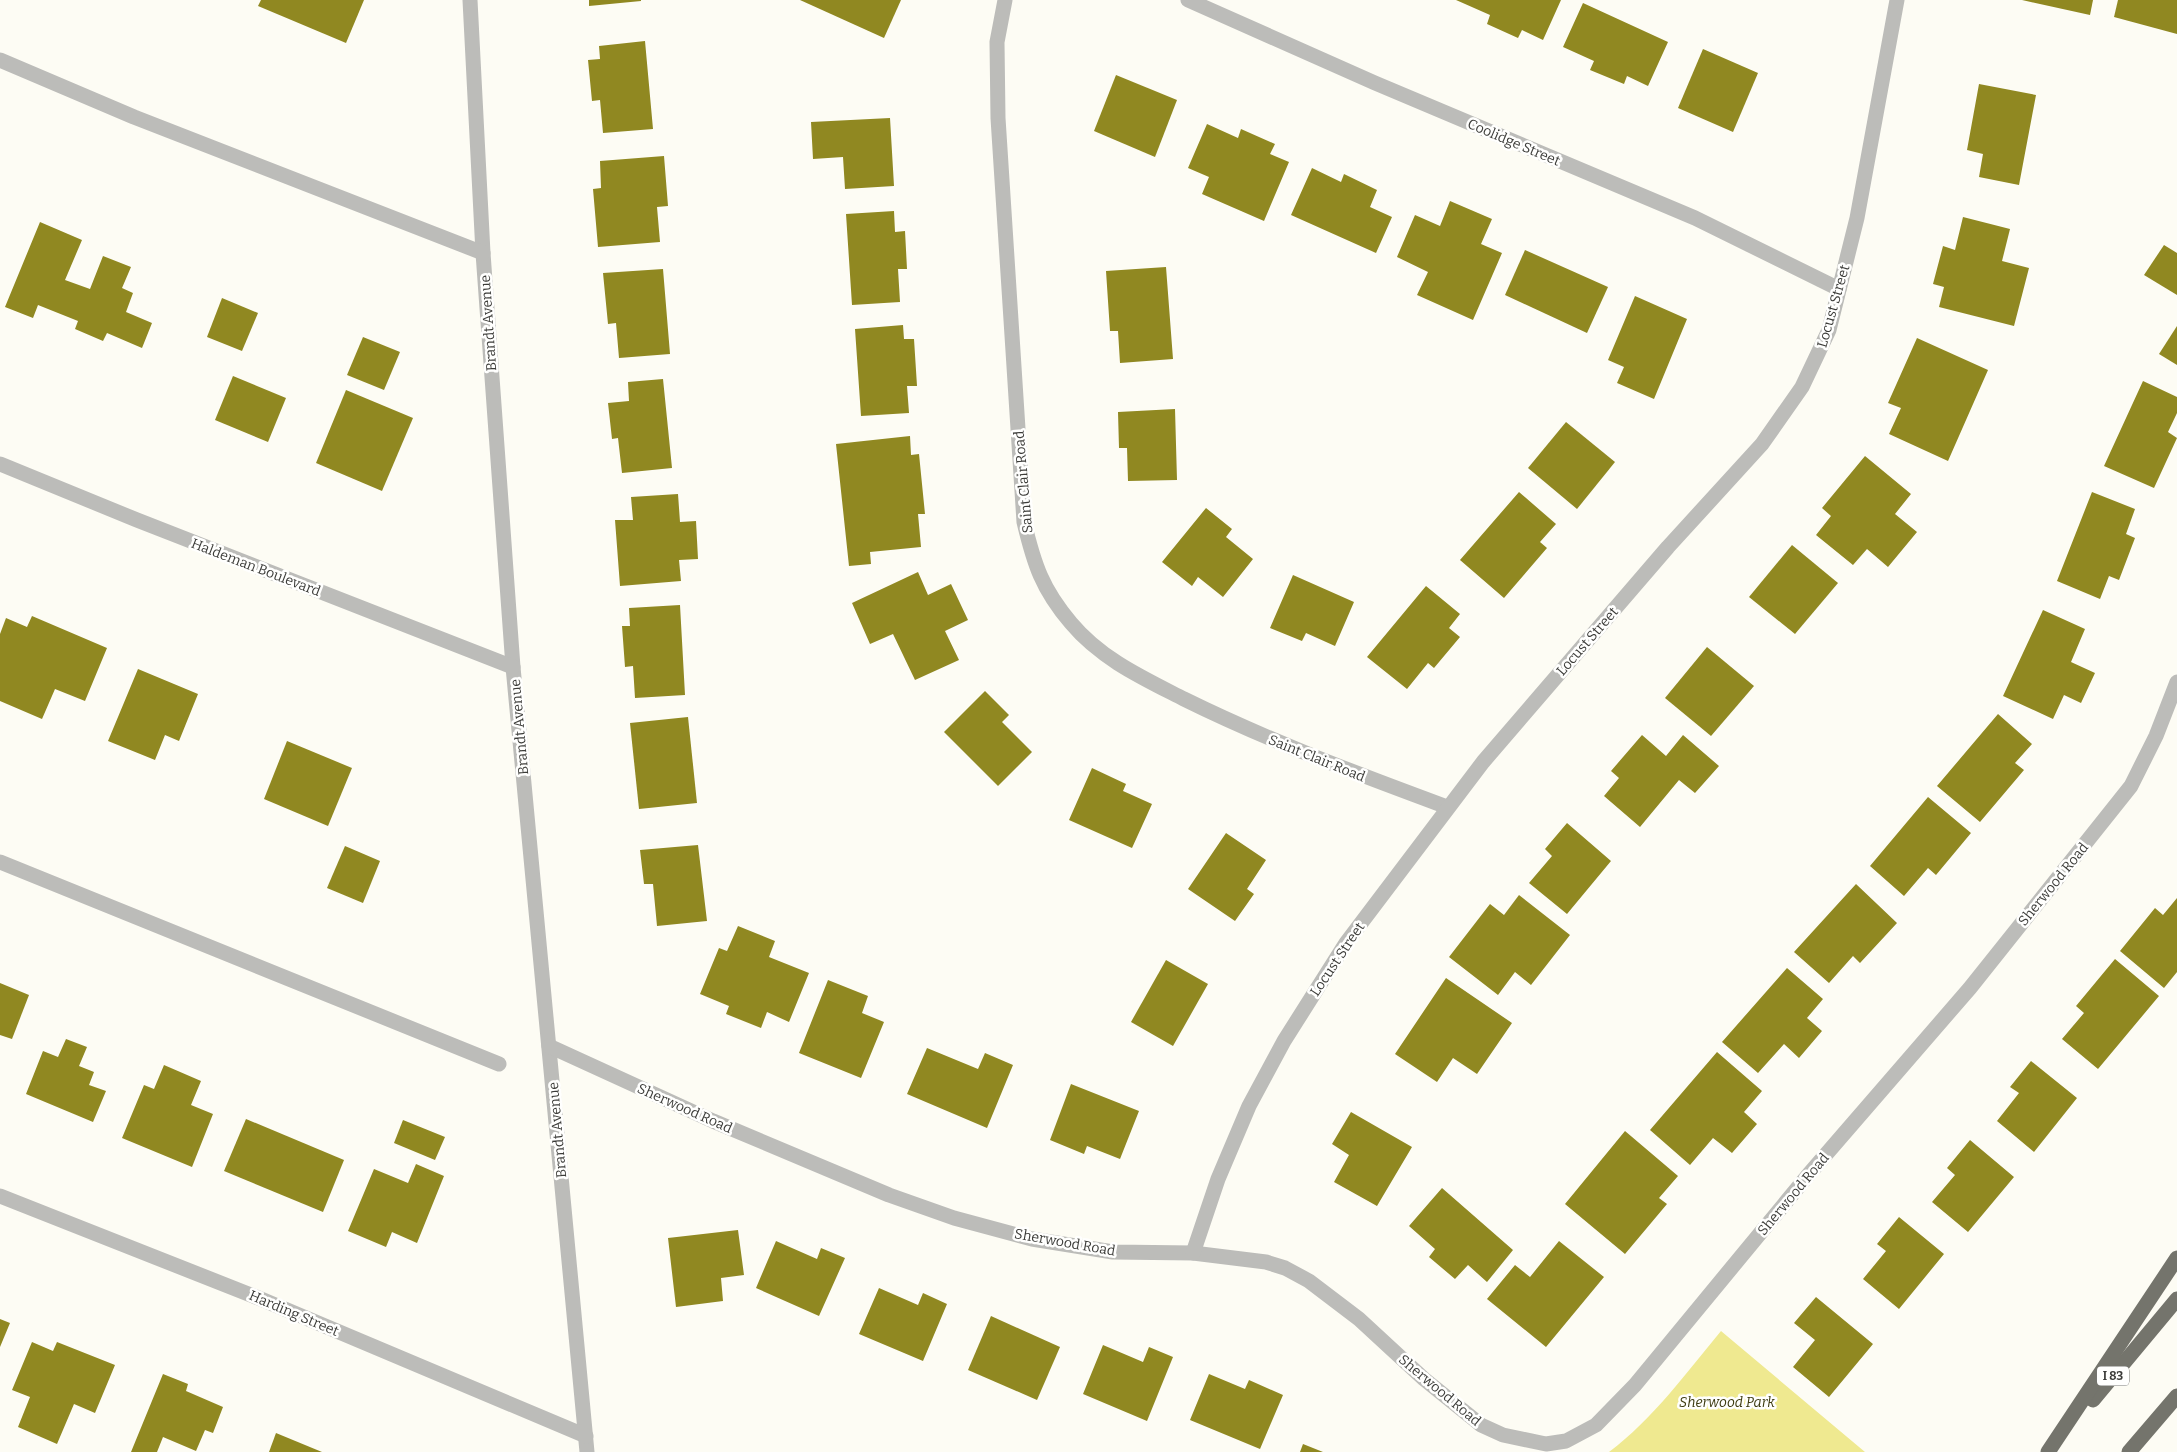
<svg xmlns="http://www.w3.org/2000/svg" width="2177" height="1452" viewBox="0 0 2177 1452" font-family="Bitter,serif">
<rect width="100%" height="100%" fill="#fdfcf4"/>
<path fill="#efe990" d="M 1721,1331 L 1865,1452 L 1609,1452 C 1653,1419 1686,1373 1721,1331 Z"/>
<g fill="#908821">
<polygon points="261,0 364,0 346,43 258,6"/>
<polygon points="589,0 641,0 641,1 589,6"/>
<polygon points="800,0 901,0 884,38"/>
<polygon points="1456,0 1561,0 1543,40 1522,30 1518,38 1487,24 1490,15"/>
<polygon points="2022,0 2093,0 2090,15"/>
<polygon points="2118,0 2177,0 2177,34 2114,17"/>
<polygon points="1583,3 1668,42 1648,86 1627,76 1624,84 1590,70 1594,61 1563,47"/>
<polygon points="645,41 653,129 603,133 600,100 592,101 588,60 600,59 599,46"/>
<polygon points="1703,49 1758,73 1733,132 1678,108"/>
<polygon points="1116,75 1177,100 1155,157 1094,131"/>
<polygon points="1979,84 2036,95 2019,185 1979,177 1983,154 1967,150"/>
<polygon points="890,118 894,186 845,189 843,157 813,159 811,122"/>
<polygon points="1207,124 1238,138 1241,129 1275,144 1270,154 1289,162 1264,221 1202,194 1209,177 1188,168"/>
<polygon points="664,156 668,206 657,207 660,242 598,247 593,189 601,188 600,161"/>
<polygon points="1312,168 1341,182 1344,174 1377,190 1370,207 1392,217 1376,253 1291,215"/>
<polygon points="1450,201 1492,219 1481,244 1502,253 1473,320 1417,295 1428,272 1397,257 1415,215 1440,226"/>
<polygon points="894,211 895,232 905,231 907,269 898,269 900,302 852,305 846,214"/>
<polygon points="1963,217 2010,229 2002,261 2029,268 2014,326 1939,307 1944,287 1933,284 1943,246 1955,250"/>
<polygon points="40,222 82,240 65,280 90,289 103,256 131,267 122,288 133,293 126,312 152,323 142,348 107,333 103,341 75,329 78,321 38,305 33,318 5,307"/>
<polygon points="2164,245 2177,253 2177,295 2144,275"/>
<polygon points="1525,250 1608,287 1587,333 1505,295"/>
<polygon points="1166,267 1173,359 1120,363 1118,331 1110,331 1106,271"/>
<polygon points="663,269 670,354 619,358 616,323 608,324 603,273"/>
<polygon points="1635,296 1687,319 1654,399 1617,383 1624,367 1608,360"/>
<polygon points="222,298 258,313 242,351 207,337"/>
<polygon points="903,325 904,339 914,339 917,386 907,386 909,413 861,416 855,329"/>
<polygon points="2177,326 2177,365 2159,354"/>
<polygon points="363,337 400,352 384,390 347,375"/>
<polygon points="1917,338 1988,370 1948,461 1889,434 1901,408 1888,403"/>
<polygon points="233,376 286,398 268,442 215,420"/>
<polygon points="663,379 672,468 622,473 618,438 612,439 608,403 629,401 628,382"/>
<polygon points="2143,381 2177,397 2177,413 2168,432 2177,438 2154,488 2104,466"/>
<polygon points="346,390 413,418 382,491 316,463"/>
<polygon points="1175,409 1177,480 1128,481 1127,448 1119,448 1118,412"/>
<polygon points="1566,422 1615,462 1577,509 1528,468"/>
<polygon points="910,436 911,455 919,454 925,514 918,514 921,547 870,552 871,564 849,566 836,444"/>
<polygon points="1865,456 1911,494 1895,514 1917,532 1888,567 1867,549 1853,565 1816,535 1831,516 1822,508"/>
<polygon points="1519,492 1556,524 1540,542 1547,548 1504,598 1460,560"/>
<polygon points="2092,492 2135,509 2126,534 2135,538 2119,580 2109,576 2100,599 2057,581"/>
<polygon points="678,494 680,522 696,521 698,559 679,560 681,581 620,586 615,520 633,520 631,497"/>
<polygon points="1206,508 1232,529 1226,537 1253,559 1223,597 1198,577 1192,586 1162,562"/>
<polygon points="1792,545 1838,583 1795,634 1749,597"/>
<polygon points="918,572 928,595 951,584 968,620 945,631 959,660 915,680 893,634 870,644 852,603"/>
<polygon points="1293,575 1354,602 1335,646 1306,633 1302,641 1270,628"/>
<polygon points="1426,586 1460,614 1449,628 1460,637 1434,668 1428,663 1407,689 1367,657"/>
<polygon points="680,605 685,695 635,698 633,666 625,667 622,626 630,626 629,608"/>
<polygon points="2043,610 2085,629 2071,662 2095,673 2081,703 2064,695 2053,719 2003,696"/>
<polygon points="32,616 107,648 85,701 55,689 42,719 0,701 0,634 6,618 27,627"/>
<polygon points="1707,647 1754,686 1711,736 1665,698"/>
<polygon points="138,669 198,694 179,741 165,735 155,760 108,741"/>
<polygon points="985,691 1009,715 1002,722 1032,752 998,786 944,732"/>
<polygon points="1998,714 2032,744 2015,763 2024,770 1980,822 1937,786"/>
<polygon points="688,717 697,803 639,809 630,723"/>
<polygon points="1642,735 1666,756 1683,735 1719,766 1695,793 1679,780 1640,827 1604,796 1619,778 1611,771"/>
<polygon points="287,741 352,768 328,826 264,799"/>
<polygon points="1092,768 1126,784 1123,791 1152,804 1132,848 1069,820"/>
<polygon points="1928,797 1971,833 1936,875 1928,868 1904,896 1870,866"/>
<polygon points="1567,823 1611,861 1567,914 1529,883 1552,856 1545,849"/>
<polygon points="1226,833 1266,860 1247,889 1254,894 1235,921 1188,889"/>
<polygon points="698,845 707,921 657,926 653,884 644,884 640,850"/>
<polygon points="345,846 380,861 363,903 327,888"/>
<polygon points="1856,884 1897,923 1860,963 1853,956 1829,983 1794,952"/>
<polygon points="1519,895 1570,935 1531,985 1515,972 1498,995 1449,957 1490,904 1504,915"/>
<polygon points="2177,898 2177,972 2164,988 2120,951 2155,908 2163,915"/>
<polygon points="738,926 775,941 769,957 809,973 789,1022 767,1012 761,1028 726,1014 729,1006 700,994 719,948 727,951"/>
<polygon points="2115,959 2159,996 2098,1069 2062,1039 2084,1013 2076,1006"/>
<polygon points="1166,960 1208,984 1173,1046 1131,1022"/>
<polygon points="1787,968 1823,999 1807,1018 1822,1031 1799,1058 1784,1044 1758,1073 1722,1042"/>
<polygon points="1446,978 1512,1023 1477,1074 1453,1058 1437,1082 1395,1054"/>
<polygon points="828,980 868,996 862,1013 884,1022 861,1078 799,1053"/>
<polygon points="0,983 29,995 12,1039 0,1035"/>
<polygon points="66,1039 87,1047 79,1066 94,1072 89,1085 106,1091 93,1122 26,1094 43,1051 58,1057"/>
<polygon points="927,1048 978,1069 985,1053 1013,1065 987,1128 907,1094"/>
<polygon points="1717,1052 1762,1091 1744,1112 1757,1124 1732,1153 1713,1138 1690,1165 1650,1130"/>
<polygon points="2031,1061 2077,1098 2034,1152 1997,1121 2019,1093 2010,1087"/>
<polygon points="164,1065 201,1081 191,1105 213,1114 192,1167 122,1138 144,1085 154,1089"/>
<polygon points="1071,1084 1139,1111 1120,1159 1087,1146 1084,1154 1050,1140"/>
<polygon points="1351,1112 1412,1147 1377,1206 1334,1182 1349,1155 1332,1144"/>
<polygon points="246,1119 344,1160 323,1212 224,1171"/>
<polygon points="403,1120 445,1137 435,1160 394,1143"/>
<polygon points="1625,1131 1678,1176 1659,1198 1667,1204 1625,1254 1565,1204"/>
<polygon points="1970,1140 2014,1177 1968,1232 1932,1202 1955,1175 1947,1168"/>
<polygon points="416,1164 444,1176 417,1243 392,1232 386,1247 348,1231 374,1169 408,1183"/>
<polygon points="1442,1188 1513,1250 1487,1282 1468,1265 1455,1279 1429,1257 1435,1249 1409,1226"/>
<polygon points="1899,1217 1944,1254 1899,1309 1863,1279 1886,1251 1877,1244"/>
<polygon points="738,1230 744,1275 721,1278 723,1301 676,1307 668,1238"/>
<polygon points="776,1241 817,1259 821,1248 845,1258 819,1316 756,1288"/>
<polygon points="1559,1241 1604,1277 1546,1347 1487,1299 1515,1265 1530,1277"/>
<polygon points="879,1288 918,1305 923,1293 947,1304 923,1361 859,1334"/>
<polygon points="1816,1297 1873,1344 1829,1397 1793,1367 1815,1340 1794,1323"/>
<polygon points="991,1316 1060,1347 1037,1400 968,1370"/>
<polygon points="0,1319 10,1323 0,1347"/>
<polygon points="32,1342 53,1351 57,1342 115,1365 95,1413 74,1404 57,1444 18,1427 30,1397 12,1390"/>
<polygon points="1103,1345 1143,1362 1149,1347 1173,1357 1147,1421 1083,1394"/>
<polygon points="163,1374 188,1384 186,1391 223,1407 213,1433 205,1430 196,1451 163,1437 157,1452 131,1452"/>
<polygon points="1209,1374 1245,1389 1249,1380 1283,1395 1260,1449 1190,1420"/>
<polygon points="276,1433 322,1452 269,1452"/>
<polygon points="1303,1444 1323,1452 1300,1452"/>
</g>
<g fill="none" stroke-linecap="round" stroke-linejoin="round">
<g stroke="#bcbcb9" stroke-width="15">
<polyline points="470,0 483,253 513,667 587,1452"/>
<path d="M 1005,0 L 997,42 L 998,118 L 1024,522 C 1034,564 1042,589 1071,623 C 1101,659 1143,678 1184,699 C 1269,741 1358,774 1447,807"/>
<polyline points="1188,0 1375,83 1695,218 1839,289"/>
<polyline points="0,60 134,117 483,253"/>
<polyline points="0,464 137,520 513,667"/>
<polyline points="0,862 499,1064"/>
<polyline points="549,1046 713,1121 889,1195 954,1218 1032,1239 1113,1252 1193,1253 1266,1262 1285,1268 1309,1281 1359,1319 1424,1379 1481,1425 1503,1435 1546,1444 1566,1441 1596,1425 1635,1385 1809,1174 1970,988 2131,786 2156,736 2177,682"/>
<polyline points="0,1196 256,1297 586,1436"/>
<polyline points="1193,1253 1218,1179 1249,1106 1284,1041 1346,943 1483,762 1668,547 1762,444 1802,387 1829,330 1857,218 1897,0"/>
</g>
<g stroke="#74746c" stroke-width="15">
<polyline points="2093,1400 2177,1299"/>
<polyline points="2048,1452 2177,1258"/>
<polyline points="2129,1452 2177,1396"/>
</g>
</g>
<g text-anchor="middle" stroke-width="5" stroke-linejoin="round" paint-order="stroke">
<rect fill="#fffffe" stroke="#767674" stroke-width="1" x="2097" y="1366.5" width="32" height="19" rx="4"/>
<g font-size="12" font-weight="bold" fill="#3c3c39">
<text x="2113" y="1380">I 83</text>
</g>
<g font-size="14" fill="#3c3c39" stroke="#fffffe">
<text transform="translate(1514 142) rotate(23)" y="5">Coolidge Street</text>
<text transform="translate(1833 306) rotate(-74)" y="5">Locust Street</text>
<text transform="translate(488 323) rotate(-94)" y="5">Brandt Avenue</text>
<text transform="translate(1023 482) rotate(-95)" y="5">Saint Clair Road</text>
<text transform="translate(256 567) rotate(21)" y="5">Haldeman Boulevard</text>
<text transform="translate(1587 641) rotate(-49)" y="5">Locust Street</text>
<text transform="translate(519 727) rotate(-95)" y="5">Brandt Avenue</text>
<text transform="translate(1317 758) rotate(22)" y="5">Saint Clair Road</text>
<text transform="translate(2053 884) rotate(-51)" y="5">Sherwood Road</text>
<text transform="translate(1337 959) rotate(-56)" y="5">Locust Street</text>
<text transform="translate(685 1108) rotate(24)" y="5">Sherwood Road</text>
<text transform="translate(557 1130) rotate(-95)" y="5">Brandt Avenue</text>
<text transform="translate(1793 1194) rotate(-50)" y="5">Sherwood Road</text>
<text transform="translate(1065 1242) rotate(10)" y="5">Sherwood Road</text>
<text transform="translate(294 1313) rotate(23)" y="5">Harding Street</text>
<text transform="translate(1440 1390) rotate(40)" y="5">Sherwood Road</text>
</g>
<g font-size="14" font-style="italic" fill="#3d3b11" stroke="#fffffe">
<text x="1727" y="1407">Sherwood Park</text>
</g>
</g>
</svg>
